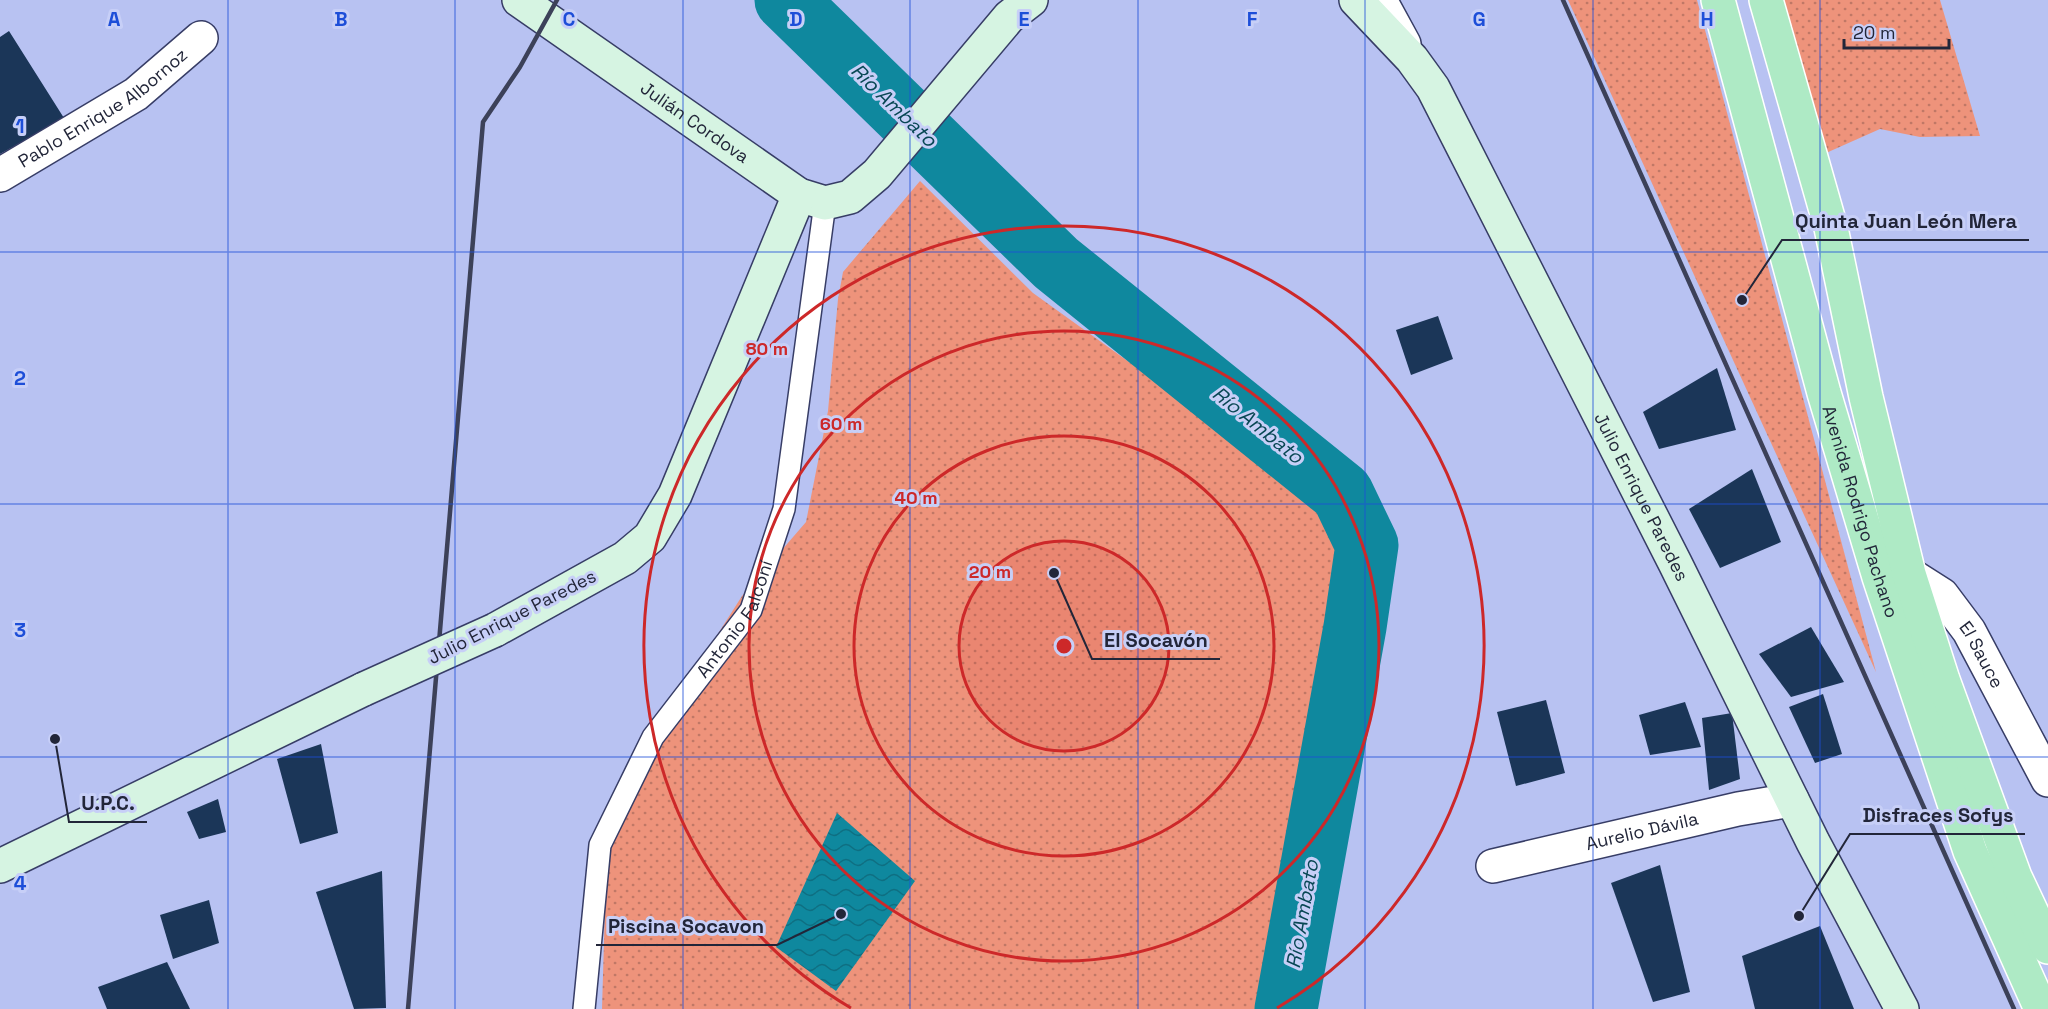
<svg xmlns="http://www.w3.org/2000/svg" width="2048" height="1009" viewBox="0 0 2048 1009" font-family="'Space Grotesk',sans-serif">
<defs>
<pattern id="park-dots" width="8" height="8" patternUnits="userSpaceOnUse" patternTransform="scale(1.5)"><rect width="8" height="8" fill="#ee937b"/><path d="M2 2h.1M6 6h.1" fill="none" stroke="#c07866" stroke-width="1.8" stroke-linecap="round"/></pattern>
<pattern id="water-waves" width="16" height="10" patternUnits="userSpaceOnUse" patternTransform="scale(1.5)"><rect width="16" height="10" fill="#0f889e"/><path d="M0 5q4-4 8 0t8 0" fill="none" stroke="#0e6f82"/></pattern>
</defs>
<rect width="100%" height="100%" fill="#b8c2f2"/>
<g fill="url(#park-dots)">
<polygon points="1568,0 1697,0 1876,672"/>
<polygon points="1782,0 1940,0 1980,136 1920,137 1880,129 1826,153"/>
<polygon points="920,181 1033,293 1324,502 1347,550 1345,626 1275,1009 602,1009 607,840 653,736 742,596 806,522 828,411 838,299 843,272"/>
</g>
<polygon fill="url(#water-waves)" points="837,813 915,881 836,991 776,947"/>
<g fill="none" stroke-linecap="round" stroke-linejoin="round">
<polyline stroke="#0f889e" stroke-width="63" points="786,0 1056,263 1342,493 1367,545 1355,627 1286,1009"/>
</g>
<g fill="#1b3658">
<polygon points="9,31 69,126 26,148 22,142 0,154 0,37"/>
<polygon points="1438,316 1453,359 1411,375 1396,330"/>
<polygon points="1717,368 1736,430 1659,449 1643,412"/>
<polygon points="1752,469 1781,542 1720,568 1689,509"/>
<polygon points="1811,627 1844,682 1791,697 1759,654"/>
<polygon points="1823,694 1842,754 1815,763 1789,707"/>
<polygon points="1546,700 1565,773 1516,786 1497,712"/>
<polygon points="1685,702 1701,747 1650,755 1639,715"/>
<polygon points="1732,713 1740,779 1709,790 1702,718"/>
<polygon points="321,744 338,833 300,844 277,759"/>
<polygon points="218,799 226,832 199,839 187,812"/>
<polygon points="1660,865 1690,992 1653,1002 1611,883"/>
<polygon points="382,871 386,1008 354,1009 316,892"/>
<polygon points="209,900 219,943 173,959 160,915"/>
<polygon points="1820,926 1854,1009 1755,1009 1742,956"/>
<polygon points="167,962 190,1009 107,1009 98,987"/>
</g>
<g fill="none" stroke-linecap="round" stroke-linejoin="round">
<defs>
<g id="service">
<path id="s1" d="M 584,1009 L 600,845 L 653,737 L 751,610 L 784,509 L 825,203"/>
</g>
<g id="minor">
<polyline points="1380,0 1404,44"/>
<path id="s2" d="M 0,175 L 136,94 L 201,38"/>
<path id="s3" d="M 1890,576 L 1909,574 L 1942,595 L 1969,631 L 2048,780"/>
<path id="s4" d="M 1493,866 L 1738,809 L 1792,800"/>
</g>
<g id="secondary">
<path id="s5" d="M 519,0 L 799,195 L 825,203 L 850,197 L 877,174 L 1009,17 L 1031,0"/>
<path id="s6" d="M 1356,0 L 1412,59 L 1433,88 L 1675,563 L 1813,842 L 1902,1009"/>
<polyline points="495,630 625,558 650,537 675,495 799,195"/>
<polyline points="0,866 364,689"/>
</g>
<g id="primary">
<path id="s7" d="M 1718,0 L 1824,393 L 1879,577 L 1970,851 L 2041,1009"/>
<polyline points="1766,0 1831,228 1866,397 1909,574 1943,680 2015,877 2048,947"/>
</g>
</defs>
<use href="#service" stroke="#373d66" stroke-width="24"/>
<use href="#minor" stroke="#373d66" stroke-width="36"/>
<use href="#secondary" stroke="#373d66" stroke-width="36"/>
<use href="#primary" stroke="#fff" stroke-width="36"/>
<use href="#service" stroke="#fff" stroke-width="21"/>
<use href="#minor" stroke="#fff" stroke-width="33"/>
<use href="#secondary" stroke="#d6f4e2" stroke-width="33"/>
<use href="#primary" stroke="#aeeac5" stroke-width="33"/>
<g stroke="#3c4159" stroke-width="4.5">
<polyline points="1563,0 2014,1009"/>
<polyline points="408,1009 483,122 520,67 557,0"/>
</g>
<defs>
<polyline id="secondary-bridge" points="364,689 495,630"/>
</defs>
<use href="#secondary-bridge" stroke="#373d66" stroke-width="36" stroke-linecap="butt"/>
<use href="#secondary-bridge" stroke="#d6f4e2" stroke-width="33"/>
</g>
<path fill="none" stroke="#1d4ed8" stroke-width="1.5" stroke-opacity="0.55" d="M 228,0 L 228,1009M 455,0 L 455,1009M 683,0 L 683,1009M 910,0 L 910,1009M 1138,0 L 1138,1009M 1365,0 L 1365,1009M 1593,0 L 1593,1009M 1820,0 L 1820,1009M 0,252 L 2048,252M 0,504 L 2048,504M 0,757 L 2048,757"/>
<circle cx="1064" cy="646" r="105" fill="#cd2829" fill-opacity=".12"/>
<g fill="none" stroke="#cd2829" stroke-width="3">
<circle cx="1064" cy="646" r="105"/>
<circle cx="1064" cy="646" r="210"/>
<circle cx="1064" cy="646" r="315"/>
<path d="M851 1008A420 420 0 1 1 1277 1008"/>
</g>
<g text-anchor="middle" stroke-width="6" stroke-linejoin="round" paint-order="stroke">
<g font-size="18" fill="#222639" stroke="#c7cff7">
<text dy="6" stroke="none"><textPath href="#s2" startOffset="123">Pablo Enrique Albornoz</textPath></text>
<text dy="6" stroke="none"><textPath href="#s5" startOffset="214">Julián Cordova</textPath></text>
<text dy="6" stroke="none"><textPath href="#s6" startOffset="576">Julio Enrique Paredes</textPath></text>
<text dy="6" stroke="none"><textPath href="#s7" startOffset="531">Avenida Rodrigo Pachano</textPath></text>
<text transform="translate(512 617) rotate(-27)" y="6">Julio Enrique Paredes</text>
<text dy="6" stroke="none"><textPath href="#s1" startOffset="430">Antonio Falconí</textPath></text>
<text dy="6" stroke="none"><textPath href="#s3" startOffset="130">El Sauce</textPath></text>
<text dy="6" stroke="none"><textPath href="#s4" startOffset="153">Aurelio Dávila</textPath></text>
</g>
<g font-size="20" font-style="italic" fill="#084754" stroke="#c7cff7">
<text transform="translate(894 105) rotate(44)" y="7">Río Ambato</text>
<text transform="translate(1258 425) rotate(39)" y="7">Río Ambato</text>
<text transform="translate(1302 914) rotate(-80)" y="7">Río Ambato</text>
</g>
</g>
<g font-size="20" text-anchor="middle" font-weight="bold" fill="#1d4ed8" stroke="#c7cff7" stroke-width="6" stroke-linejoin="round" paint-order="stroke">
<text x="114" y="26">A</text>
<text x="341" y="26">B</text>
<text x="569" y="26">C</text>
<text x="796" y="26">D</text>
<text x="1024" y="26">E</text>
<text x="1252" y="26">F</text>
<text x="1479" y="26">G</text>
<text x="1707" y="26">H</text>
<text x="20" y="133">1</text>
<text x="20" y="385">2</text>
<text x="20" y="637">3</text>
<text x="20" y="890">4</text>
</g>
<circle cx="1064" cy="646" r="9" fill="#cd2829" stroke="#c7cff7" stroke-width="3"/>
<g font-size="18" text-anchor="middle" font-weight="bold" fill="#cd2829" stroke="#c7cff7" stroke-width="6" stroke-linejoin="round" paint-order="stroke">
<text x="767" y="355">80 m</text>
<text x="841" y="430">60 m</text>
<text x="916" y="504">40 m</text>
<text x="990" y="578">20 m</text>
</g>
<path fill="none" stroke="#222639" stroke-width="2" d="M1742 300L1782 240H2029M1054 573L1092 659H1220M55 739L69 822H147M1799 916L1850 834H2025M841 914L777 945H596"/>
<g fill="#222639" stroke="#c7cff7" stroke-width="2">
<circle cx="1742" cy="300" r="6"/>
<circle cx="1054" cy="573" r="6"/>
<circle cx="55" cy="739" r="6"/>
<circle cx="1799" cy="916" r="6"/>
<circle cx="841" cy="914" r="6"/>
</g>
<g font-size="20" text-anchor="middle" font-weight="bold" fill="#222639" stroke="#c7cff7" stroke-width="6" stroke-linejoin="round" paint-order="stroke">
<text x="1906" y="228">Quinta Juan León Mera</text>
<text x="1156" y="647">El Socavón</text>
<text x="108" y="810">U.P.C.</text>
<text x="1938" y="822">Disfraces Sofys</text>
<text x="686" y="933">Piscina Socavon</text>
</g>
<path d="M1844 39v9h105v-9" fill="none" stroke="#222639" stroke-width="3"/>
<text x="1853" y="39" font-size="18" fill="#222639" stroke="#c7cff7" stroke-width="4.5" paint-order="stroke">20 m</text>
</svg>
